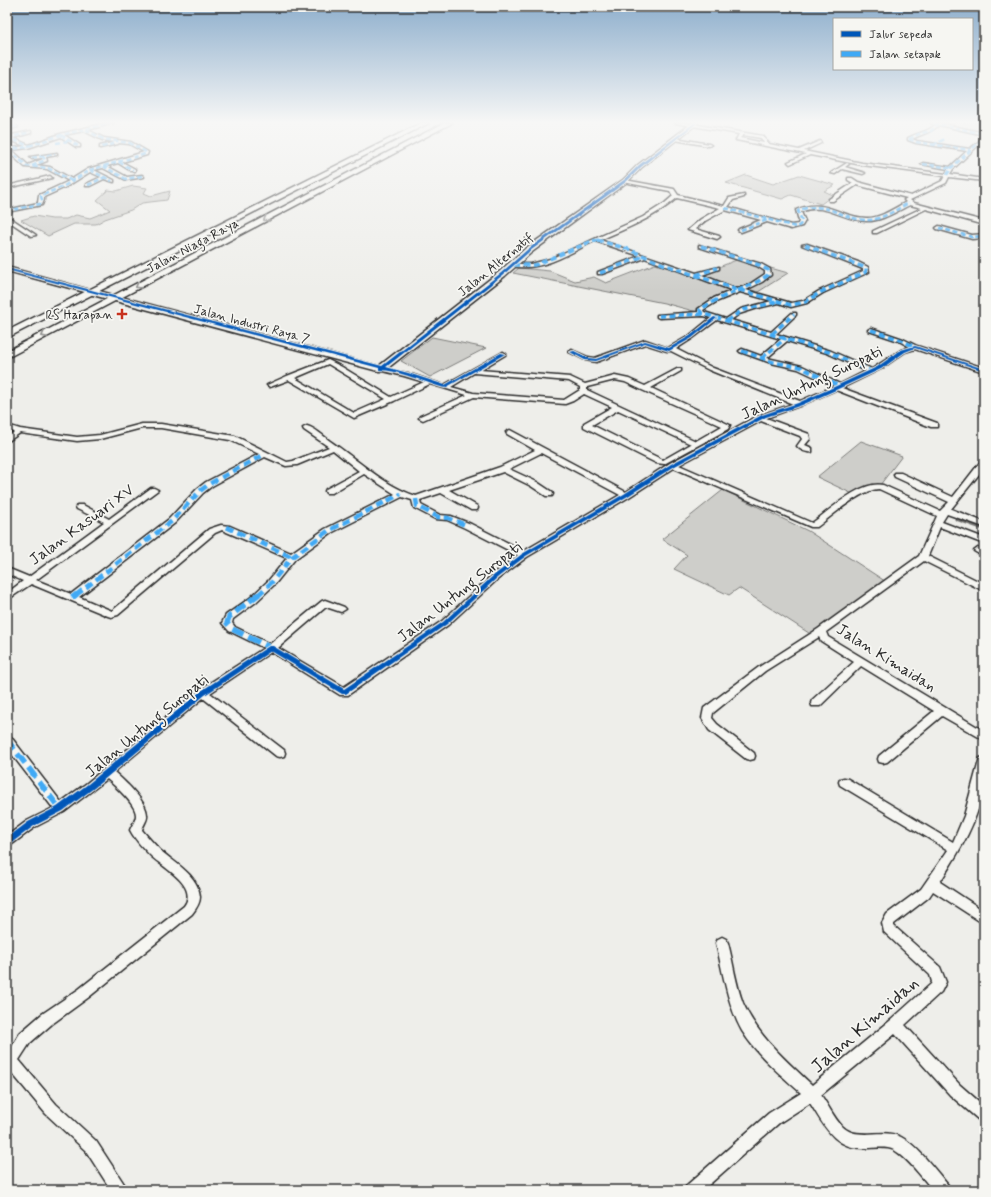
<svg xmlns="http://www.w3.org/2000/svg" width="991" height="1197" viewBox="0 0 991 1197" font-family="Mynerve,sans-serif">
<rect width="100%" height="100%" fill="#eeeeea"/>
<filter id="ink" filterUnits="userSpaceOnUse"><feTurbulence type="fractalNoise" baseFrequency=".025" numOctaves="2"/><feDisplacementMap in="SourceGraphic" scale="8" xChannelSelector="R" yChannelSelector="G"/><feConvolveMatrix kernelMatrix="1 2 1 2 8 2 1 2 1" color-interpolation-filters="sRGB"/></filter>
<g filter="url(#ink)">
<g fill="#cececa" stroke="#7c7c7a">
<polygon points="931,123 984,123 984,134 937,125"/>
<polygon points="746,175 773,184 799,175 835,185 824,191 833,195 821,204 791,195 782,199 726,183"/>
<polygon points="133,186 147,188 144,193 151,196 170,191 167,200 142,203 131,210 105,219 96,224 74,224 48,236 21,220 34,216 52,219 66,219 76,215 90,218 110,210 97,200 108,190 116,191"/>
<polygon points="739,259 788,273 758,292 741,287 697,312 664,303 513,273 519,268 550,271 575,281 594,277 606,283 655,264 696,276"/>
<polygon points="432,337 486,348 430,377 401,361"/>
<polygon points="861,441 902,456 880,485 857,496 817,477"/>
<polygon points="723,490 808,531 891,585 815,637 739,588 729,595 674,569 687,555 662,539"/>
</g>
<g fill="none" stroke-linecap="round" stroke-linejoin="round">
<polyline stroke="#757573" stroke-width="3" points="956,519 984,529"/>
<defs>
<g id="minor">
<polygon points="10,123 14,123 18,127 7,130 7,128 13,126"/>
<path d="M 105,123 L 113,123 L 88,130 L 104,138 L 131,142 L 148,152 L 147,155 L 122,162 L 135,169 L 135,171 L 131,171 L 118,163 L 107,166 L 127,177 L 142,175 L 144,177 L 126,180 L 103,168 L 94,170 L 114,180 L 114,182 L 104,179 L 90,186 L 86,186 L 86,184 L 101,177 L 90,172 L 66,187 L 44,197 L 44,200 L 42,205 L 7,212 L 7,210 L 38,203 L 39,195 L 69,181 L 47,169 L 25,167 L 7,151 L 7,149 L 25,146 L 7,139 L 7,136 L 31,131 L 31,133 L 13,138 L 29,145 L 60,134 ZM 84,131 L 102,140 L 115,142 L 100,146 L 100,148 L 118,144 L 119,143 L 129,144 L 144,152 L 88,169 L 72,179 L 50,167 L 36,165 L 47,161 L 46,157 L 57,155 L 57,153 L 30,157 L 32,159 L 42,158 L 43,159 L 28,165 L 12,150 L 28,148 L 61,137 L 76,147 L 80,147 L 80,145 L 64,135 Z"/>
<path d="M 675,123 L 686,123 L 763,136 L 769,144 L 799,150 L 820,141 L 821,143 L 804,151 L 862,163 L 946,174 L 948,169 L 921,164 L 923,163 L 950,167 L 967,151 L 916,143 L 908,140 L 908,138 C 917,133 928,132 935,125 L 931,123 L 940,123 L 984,133 L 984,135 L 939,125 C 931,133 922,134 912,139 L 917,141 L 970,149 L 984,137 L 984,140 L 953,169 L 950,174 L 984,179 L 984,181 L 949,177 L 946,183 L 910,200 L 914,203 L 984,221 L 984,225 L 926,209 L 877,233 L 873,233 L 873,231 L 922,208 L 910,205 C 897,211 881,222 866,221 C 843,221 824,201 801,212 L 805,221 L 802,226 L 791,229 L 767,222 L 741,232 L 738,230 L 739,229 L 761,220 L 725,210 L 705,221 L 695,229 L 719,236 L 720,237 L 717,239 L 688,230 L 701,219 L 720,208 L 677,198 C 654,218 627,228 600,240 L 696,273 L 719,267 L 719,269 L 702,275 L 737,289 L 750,284 L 765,274 L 765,271 L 757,266 L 699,247 L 699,245 L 761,264 L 770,269 L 771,275 L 762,282 L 746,290 L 791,303 L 803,301 L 819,291 L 863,271 L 863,269 L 802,245 L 807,244 L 858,262 L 868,267 L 869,272 L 823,293 L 807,303 L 791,307 L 779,303 L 758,308 L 739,314 L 731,320 L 771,332 L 792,313 L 796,313 L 796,315 L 776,334 L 831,351 L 872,369 L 901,350 L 910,347 L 899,341 L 869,331 L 868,330 L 871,328 L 903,339 L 917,346 L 984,368 L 984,372 L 915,349 L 905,352 L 881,369 L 842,388 L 937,423 L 937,427 L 931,427 L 836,390 L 802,405 L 766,418 L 809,434 L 810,439 L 805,445 L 812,448 L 812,452 C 807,453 800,450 797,446 L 802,439 L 800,436 L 761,421 L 679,465 L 812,523 C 829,511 861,480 883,485 L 940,511 L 949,502 L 895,477 L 894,475 L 895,473 L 901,473 L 953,497 L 981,461 L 984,461 L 984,468 L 951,509 L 984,522 L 984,527 L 947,514 L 942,522 L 984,538 L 984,544 L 940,527 L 928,556 L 984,584 L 984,591 L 924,561 L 826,632 L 828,637 L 984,731 L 984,740 L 942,716 L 887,762 L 883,763 L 879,762 L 878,759 L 879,756 L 934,711 L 861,666 L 820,706 L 812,706 L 811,703 L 812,700 L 854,662 L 821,641 L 819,637 L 765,671 L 713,713 L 712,718 L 717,724 L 754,753 L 755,756 L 754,759 L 750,760 L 746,759 L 709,730 L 702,718 L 704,708 L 759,667 L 818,629 L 919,556 L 937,516 L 879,489 C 860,490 832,516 817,527 L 811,527 L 674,468 L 629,497 L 527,557 L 498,579 L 448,625 L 348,695 L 340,695 L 271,652 L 210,693 L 284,750 L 285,753 L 284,756 L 280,757 L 276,756 L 203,698 L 114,772 C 124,781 147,801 147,815 C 148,820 143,825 142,830 C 148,837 154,844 161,851 C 175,863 199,876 200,897 C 200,903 196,909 192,914 L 89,997 L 52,1024 L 30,1043 L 19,1060 L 56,1104 L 96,1141 L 128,1190 L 111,1190 L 86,1151 L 46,1114 L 7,1067 L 7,1055 L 20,1033 L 42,1014 L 79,989 L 184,906 C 199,886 164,868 152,857 C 144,849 135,840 130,830 C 132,825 136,820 136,815 C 136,804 115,786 107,779 L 64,812 L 35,827 L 11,845 L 7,847 L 7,836 L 27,821 L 53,808 L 7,748 L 7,736 L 11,737 L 61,802 L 87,783 L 199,690 L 264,648 L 229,631 L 222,623 L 226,615 L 250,598 L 269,580 L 287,558 L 222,530 L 215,533 L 118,615 L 111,617 L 108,616 L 31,584 L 7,600 L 7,593 L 23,581 L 7,574 L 7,568 L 29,577 L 104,522 L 77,509 L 76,507 L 77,505 L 83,505 L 109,519 L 151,488 L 154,488 L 158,490 L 36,580 L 71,594 L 169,519 L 197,489 L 206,482 L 259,454 L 230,440 L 161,428 L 142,428 L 100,439 L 77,441 L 20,433 L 7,442 L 7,437 L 14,432 L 7,429 L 7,425 L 20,429 L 77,437 L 100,435 L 142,424 L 161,424 L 235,436 L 287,462 L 293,461 L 329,447 L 304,430 L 303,428 L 307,426 C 315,428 323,436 330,441 C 358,460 383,485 416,496 L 500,467 L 535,450 L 507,434 L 506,432 L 510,430 L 626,492 L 670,463 L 757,416 L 793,404 L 709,370 L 671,351 L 667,351 L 645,344 L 596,362 L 585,360 L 569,352 L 572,350 L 588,357 L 595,358 L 645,340 L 668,348 L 689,336 L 711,318 L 704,316 L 659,318 L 657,317 L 657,315 L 698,312 L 698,309 L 714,298 L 731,291 L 731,290 L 645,258 L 602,274 L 598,274 L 598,272 L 640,256 L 595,241 C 567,254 543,272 511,266 L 511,264 L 531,264 L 550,259 L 643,217 L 665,203 L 673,196 L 670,191 L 623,182 L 625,180 L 674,189 L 678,195 L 724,206 L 729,198 L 744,195 L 744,197 L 733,200 L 728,207 L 791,225 L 798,224 L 799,221 L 796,210 C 824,197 839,217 866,218 C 879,219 895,208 906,202 L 904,200 L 907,198 L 857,185 L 833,201 L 829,201 L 829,199 L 853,183 L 848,180 L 848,178 L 852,178 L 858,182 L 911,196 L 942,181 L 945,176 L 862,165 L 810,155 L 790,164 L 788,162 L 806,154 L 736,140 L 739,134 ZM 743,135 L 761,138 L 764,143 L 740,138 ZM 740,292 L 772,301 L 741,309 L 726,319 L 704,312 L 703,310 L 718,301 ZM 717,320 L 781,339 L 761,356 L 742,349 L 739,351 L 740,352 L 771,363 L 798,369 L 834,386 L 800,401 L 713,368 L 676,349 L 693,338 ZM 787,341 L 827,353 L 866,371 L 840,384 L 802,366 L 767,358 ZM 333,450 L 359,471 L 326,489 L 325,491 L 326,493 L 332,493 L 364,474 L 395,494 L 325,529 L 291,553 L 230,526 L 221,525 L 209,529 L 112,611 L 79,597 L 175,523 L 203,493 L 212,486 L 265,457 L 286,466 L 297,465 ZM 541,453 L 620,495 L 524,551 L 471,524 L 451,516 L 440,515 L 421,505 L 420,500 L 441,493 L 471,510 L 477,510 L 478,508 L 477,506 L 449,490 L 503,472 L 531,486 L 546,496 L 552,496 L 553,494 L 552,492 L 537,482 L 509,469 ZM 402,497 L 412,500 L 414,508 L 435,519 L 447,520 L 465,528 L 518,555 L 492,575 L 442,621 L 344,687 L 278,648 L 326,607 L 341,612 L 346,609 L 344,607 L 325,600 L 322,601 L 270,644 L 235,627 L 232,623 L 233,619 L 256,602 L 275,584 L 295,559 L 331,533 Z"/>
<polygon points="676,138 709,144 711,145 709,146 675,140"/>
<polygon points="847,163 849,164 845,167 865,173 863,174 842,169 835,174 831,173"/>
<polygon points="50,176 52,178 7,188 7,186"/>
<polygon points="7,216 9,217 36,235 31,236 7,220"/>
<polygon points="939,226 972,235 984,234 984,238 972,239 937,229 936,228"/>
<polygon points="7,267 94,291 95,292 92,294 7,271"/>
<path d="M 503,352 L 506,354 L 505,355 L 480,370 L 570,377 L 585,384 L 615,376 L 629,379 L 645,386 L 677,369 L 681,369 L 681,371 L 651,388 L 730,425 L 728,429 L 664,464 L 656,463 L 584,427 L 584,423 L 612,407 L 584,394 L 573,401 L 565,404 L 474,397 L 423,420 L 419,418 L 420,416 L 467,395 L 430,384 L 394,401 L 354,418 L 289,380 L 270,387 L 267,385 L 287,376 L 328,360 L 342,367 L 391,397 L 424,382 L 404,376 L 379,370 L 379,368 L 408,373 L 444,385 ZM 328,364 L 386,399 L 354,413 L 295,378 ZM 474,373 L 569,381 L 580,387 L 580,390 L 564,400 L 473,393 L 451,387 ZM 615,380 L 625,382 L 642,390 L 722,426 L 696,441 L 587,390 L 587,387 ZM 618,410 L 691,444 L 663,460 L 592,425 Z"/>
<polygon points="978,548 984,551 984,557 974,551"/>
<path d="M 984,757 C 984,765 985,773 984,782 C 981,817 958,854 940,882 L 984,911 L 984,924 L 933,891 L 929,897 L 894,924 L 894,926 L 940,967 L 946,982 L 941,992 L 905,1025 L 960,1085 L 984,1106 L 984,1122 L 979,1120 L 950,1095 L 895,1034 L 821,1095 C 828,1105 834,1118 842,1126 C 858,1142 883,1127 901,1137 C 919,1147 935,1170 948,1185 L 951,1190 L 933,1190 C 922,1178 908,1158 894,1150 C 887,1146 875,1148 867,1148 C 835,1150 825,1127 810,1103 L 779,1123 L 703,1190 L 684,1190 L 687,1185 L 769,1113 L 801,1093 C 780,1074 757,1055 742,1031 C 727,1004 723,972 716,943 L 718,939 L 722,937 L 726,939 L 728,943 C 733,962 736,985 743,1003 C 758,1037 786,1060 812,1085 L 891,1020 L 931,984 L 932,982 L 930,975 L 884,932 L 882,923 L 887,914 L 921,889 L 948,850 L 840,785 L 839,782 L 840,779 L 844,778 L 848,779 L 953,842 L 964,816 L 979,761 L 980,758 Z"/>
</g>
<polygon id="tertiary" points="692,123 698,123 642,167 627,182 532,252 505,276 384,371 378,371 89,294 88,292 92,290 95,290 379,366 499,272 526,248 623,180 638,165"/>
<g id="secondary">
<polygon points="421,123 429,123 7,338 7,331"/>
<polygon points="444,123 452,123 7,358 7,351"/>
</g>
</defs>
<use href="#minor" stroke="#2b2b2b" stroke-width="3"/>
<use href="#tertiary" stroke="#2b2b2b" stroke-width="3"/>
<use href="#secondary" stroke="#2b2b2b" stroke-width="3"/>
<use href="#minor" fill="#f6f6f2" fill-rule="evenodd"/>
<use href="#tertiary" fill="#f6f6f2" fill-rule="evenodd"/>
<use href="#secondary" fill="#f6f6f2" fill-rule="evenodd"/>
<g stroke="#3fa9f5" stroke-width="2.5" stroke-dasharray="5 2.5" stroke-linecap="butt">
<polyline points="933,123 984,134"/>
<polyline points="7,129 16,127 12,124"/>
<polyline points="61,135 78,146"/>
<polyline points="7,137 29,146"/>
<polyline points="8,138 30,132"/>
<polyline points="909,139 916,142 970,150"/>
<polyline points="909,139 921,133 931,131 938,124"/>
<polyline points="56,143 69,141"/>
<polyline points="933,145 945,139"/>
<polyline points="102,147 116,143"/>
<polyline points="7,150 26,147 61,135 111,123"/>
<polyline points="9,150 27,166 48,168 72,181"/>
<polyline points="32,158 43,156"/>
<polyline points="119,162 133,170"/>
<polyline points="923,164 951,168"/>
<polyline points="32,166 45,160 43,156 55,154"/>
<polyline points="103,166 126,179 142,176"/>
<polyline points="90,170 112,181"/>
<polyline points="947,175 951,168 984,138"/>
<polyline points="88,185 105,177"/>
<path d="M 725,208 L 796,227 L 800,225 L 802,221 L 798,211 C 825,199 841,219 866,220 C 880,221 897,209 909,203"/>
<polyline points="7,211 40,204 42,200 41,196 64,186 90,170 145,154 146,152 130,143 103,139 86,130"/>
<polyline points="939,228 972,237 984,236"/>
<polyline points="741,230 767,220"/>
<polyline points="593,241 596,240 601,241"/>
</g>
<g stroke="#3fa9f5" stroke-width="3.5" stroke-dasharray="6 3.5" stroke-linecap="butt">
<polyline points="597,240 628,249 663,264 729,287 734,289 734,291"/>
<path d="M 701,246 L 759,265 L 768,270 L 768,275 C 747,290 721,294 700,310 L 701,313 L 829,352 L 871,371"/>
<polyline points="513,265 535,265 595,240"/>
<polyline points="600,273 644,256"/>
<polyline points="696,275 717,268"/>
<polyline points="740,290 791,305 805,302 821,292 866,272 866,268 805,245"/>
<polyline points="659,316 703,314"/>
<polyline points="727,321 743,310 776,302"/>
<polyline points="871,330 901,340 915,347"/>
<polyline points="772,334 794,314"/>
<polyline points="742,351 773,362 800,367 839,386"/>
<polyline points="762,358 786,338"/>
</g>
<g stroke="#3fa9f5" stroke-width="4.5" stroke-dasharray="8 4.5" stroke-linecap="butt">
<polyline points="416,499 417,506 438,517 448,518 468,526"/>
<polyline points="226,527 292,557"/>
<polyline points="76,595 172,521 200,491 209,484 265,454"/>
<polyline points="258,595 272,582 292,557 328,531 401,494"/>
</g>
<g stroke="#3fa9f5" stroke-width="5.5" stroke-dasharray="12 5.5" stroke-linecap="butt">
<polyline points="259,594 229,617 227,623 232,629 271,648"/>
<polyline points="72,598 77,594"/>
<polyline points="7,740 60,809"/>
</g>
<defs>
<g id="cycleway">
<path d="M 694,123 L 697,123 L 641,167 L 626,182 L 530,251 L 503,275 L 386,367 L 408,373 L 445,385 L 501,353 L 505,354 L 445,388 C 425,383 399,370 379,370 L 379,368 L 7,270 L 7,268 L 382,366 L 501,273 L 528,249 L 624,180 L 639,165 Z"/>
<polygon points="714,317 717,318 692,338 669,351 645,343 596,361 585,360 570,352 574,351 588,358 596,359 645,341 669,348 690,336"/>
<polygon points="915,346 984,369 984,371 915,348 905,352 881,369 838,389 802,405 766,417 675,466 628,496 526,556 497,578 447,624 346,694 342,694 271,651 205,695 94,788 63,811 34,826 10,844 7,845 7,838 28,822 57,807 88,784 201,691 269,646 273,646 344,689 443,622 493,576 522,554 624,494 671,464 762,415 798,403 834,387 877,367 901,350"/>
</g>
</defs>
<use href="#cycleway" stroke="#f6f6f2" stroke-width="2"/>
<use href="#cycleway" fill="#0057b8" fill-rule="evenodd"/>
</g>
<defs><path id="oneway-chevron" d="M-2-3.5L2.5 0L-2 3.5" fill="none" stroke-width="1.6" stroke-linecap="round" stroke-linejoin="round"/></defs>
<g stroke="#90908e">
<use href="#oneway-chevron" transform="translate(266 219) rotate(152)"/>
<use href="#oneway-chevron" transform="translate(138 286) rotate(152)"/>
<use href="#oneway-chevron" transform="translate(44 335) rotate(153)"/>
</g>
</g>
<linearGradient id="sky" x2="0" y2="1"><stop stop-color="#8daecc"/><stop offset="0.42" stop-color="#f7f7f6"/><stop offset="1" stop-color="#f7f7f6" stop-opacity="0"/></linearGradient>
<rect width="991" height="291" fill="url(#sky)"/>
<path fill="#c8321e" stroke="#f6f6f2" stroke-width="1.5" d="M120 308h4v4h4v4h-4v4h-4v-4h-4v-4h4z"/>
<g text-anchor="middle" stroke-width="3.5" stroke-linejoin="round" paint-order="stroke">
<g font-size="13" fill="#2b2b2b" stroke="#f6f6f2">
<text transform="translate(192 245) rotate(-28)" y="5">Jalan Niaga Raya</text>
<text transform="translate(495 264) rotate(-39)" y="5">Jalan Alternatif</text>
<text transform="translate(252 323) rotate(15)" y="5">Jalan Industri Raya 7</text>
</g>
<g font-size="13" fill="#2b2b2b" stroke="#f6f6f2" text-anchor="end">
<text x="113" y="319">RS Harapan</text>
</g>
<g font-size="16" fill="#2b2b2b" stroke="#f6f6f2">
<text transform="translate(811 382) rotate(-25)" y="6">Jalan Untung Suropati</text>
<text transform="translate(81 524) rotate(-36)" y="6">Jalan Kasuari XV</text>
<text transform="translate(459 591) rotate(-38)" y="6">Jalan Untung Suropati</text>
<text transform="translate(887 657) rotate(32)" y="6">Jalan Kimaidan</text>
<text transform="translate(146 725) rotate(-39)" y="6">Jalan Untung Suropati</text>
</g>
<g font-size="19" fill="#2b2b2b" stroke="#f6f6f2">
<text transform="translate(864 1024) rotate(-41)" y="7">Jalan Kimaidan</text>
</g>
</g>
<rect width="991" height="1197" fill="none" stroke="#f6f6f2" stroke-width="24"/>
<rect x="12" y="12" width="967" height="1173" fill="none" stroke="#2b2b2b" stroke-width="1.5" filter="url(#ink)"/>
<rect x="833" y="18" width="140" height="52" fill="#f6f6f2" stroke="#a5a5a2"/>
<rect x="841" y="31" width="20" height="6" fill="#0057b8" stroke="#a5a5a2"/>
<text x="869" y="38" font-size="12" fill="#2b2b2b">Jalur sepeda</text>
<rect x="841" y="51" width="20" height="6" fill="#3fa9f5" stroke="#a5a5a2"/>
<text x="869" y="58" font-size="12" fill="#2b2b2b">Jalan setapak</text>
</svg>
